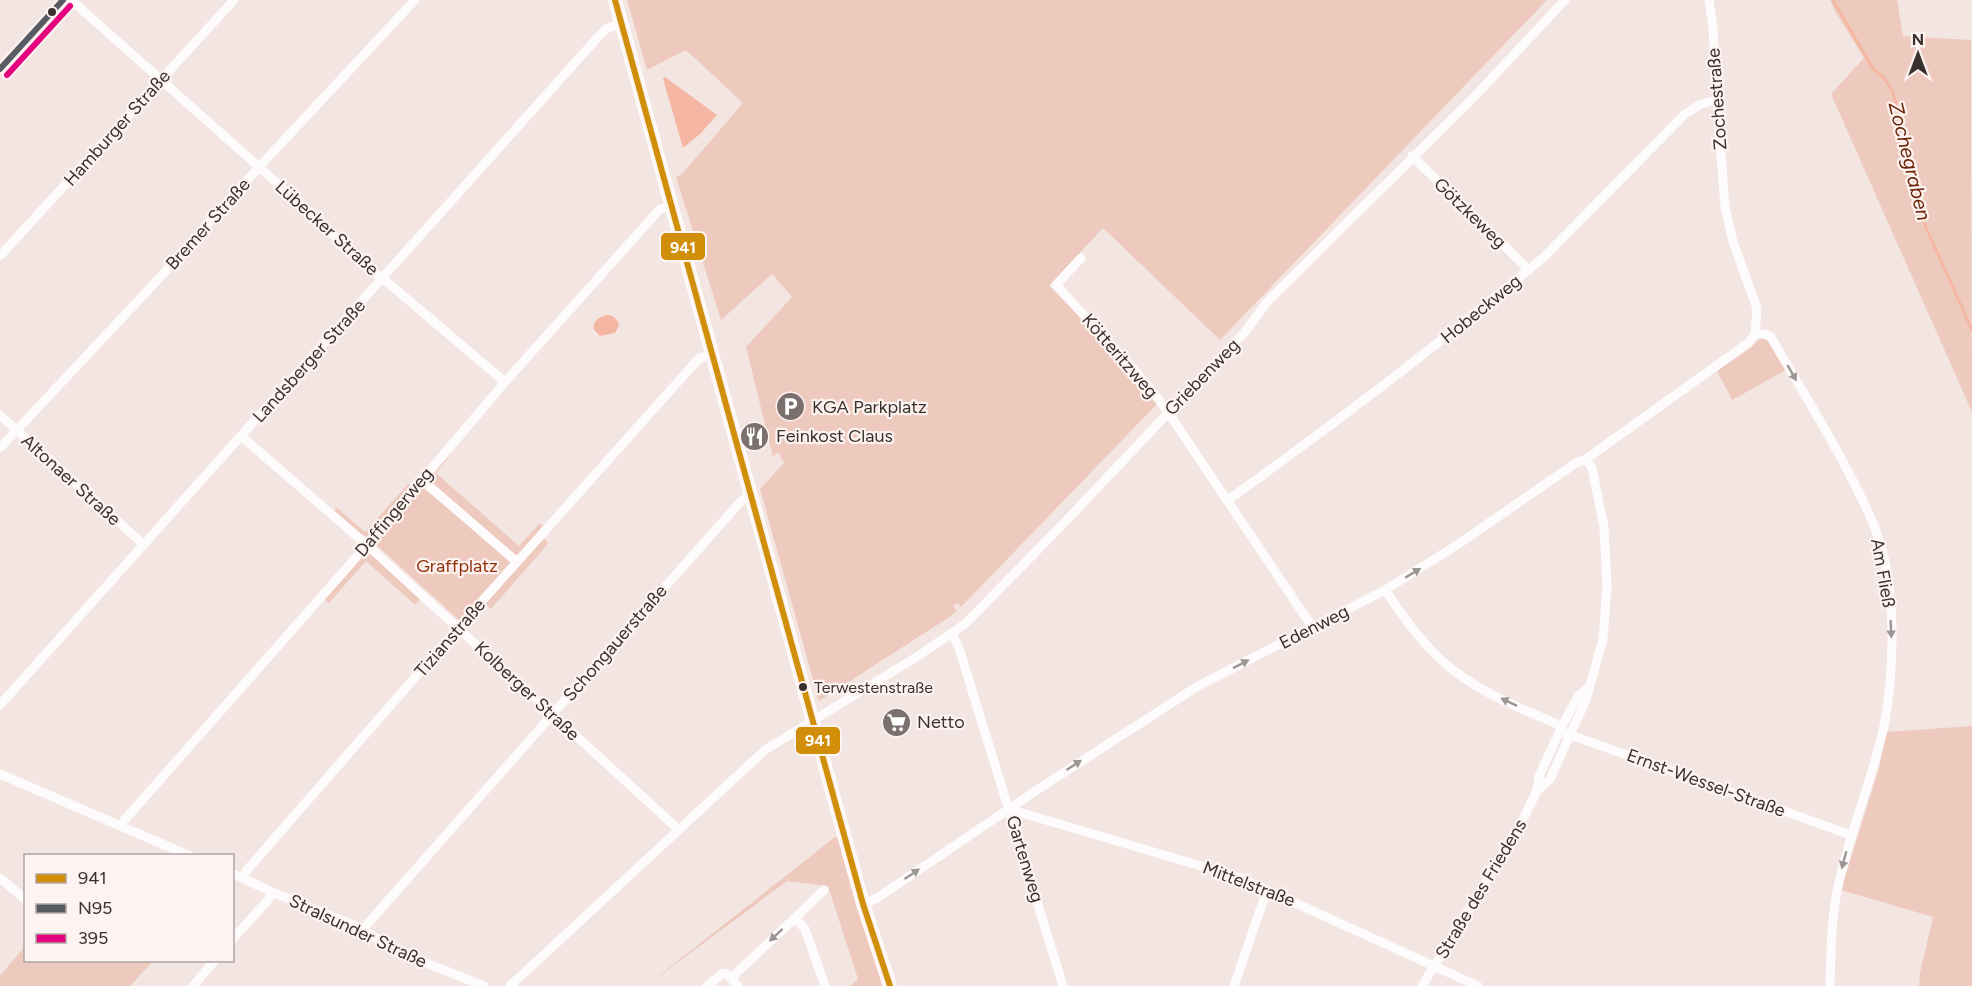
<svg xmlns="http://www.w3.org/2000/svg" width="1972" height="986" viewBox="0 0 1972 986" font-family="Figtree,sans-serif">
<rect width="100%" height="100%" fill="#f3e6e2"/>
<g fill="#eecabe">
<path d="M 627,0 L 1547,0 L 1220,340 L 1103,228 L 1049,286 C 1088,323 1123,362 1157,404 L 961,607 L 957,603 L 953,606 L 957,611 L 951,616 L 819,701 L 760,489 L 784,463 L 778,452 L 773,457 L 746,347 L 792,297 L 772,274 L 721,320 L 676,177 L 682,174 L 743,103 L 686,50 L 647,70 Z"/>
<polygon points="1830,0 1897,0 1903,36 1971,40 1972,412 1831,94 1864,58 1836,13"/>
<polygon points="1761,338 1767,338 1786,370 1732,400 1717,371 1749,349"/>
<polygon points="449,452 451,454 436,473 519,546 540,523 545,528 520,555 514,556 426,478"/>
<polygon points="408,484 412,487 368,537 361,535 334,511 337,508 365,532"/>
<polygon points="421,486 510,561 509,566 463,619 458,619 373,542"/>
<polygon points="543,538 548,542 546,546 491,609 484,603"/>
<polygon points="366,552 370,553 420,599 415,605 366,561 329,603 323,598"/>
<polygon points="1972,726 1972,986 1919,986 1920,973 1933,917 1841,890 1879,768 1886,732"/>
<polygon points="835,837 838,838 883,986 850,986 858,979 828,886 787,881 646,986"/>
<polygon points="25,946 26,960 153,961 130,986 0,986 0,976"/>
</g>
<g fill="#f5b7a3">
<polygon points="665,77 717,115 700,134 683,148 663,79"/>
<path d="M 607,315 C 614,315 618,319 619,326 L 615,333 L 600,336 L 594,330 C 592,321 599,317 607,315 Z"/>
</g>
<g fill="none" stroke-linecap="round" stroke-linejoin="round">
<polyline stroke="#f5b7a3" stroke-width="3" points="1833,0 1873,69 1884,78 1892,90 1907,140 1923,221 1972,330"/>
<g stroke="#fdfbfb" stroke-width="9">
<polyline points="71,0 259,167 375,273 393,287 505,382"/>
<polyline points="0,69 63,0"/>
<polyline points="1412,156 1529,270"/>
<polyline points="0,256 234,0"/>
<polyline points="1081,258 1056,285 1138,374 1163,405 1313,628"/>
<path d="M 1755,334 L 1764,334 L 1771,337 C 1799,386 1829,433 1854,483 C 1865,505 1876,526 1882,550 C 1896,600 1894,675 1884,726 C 1873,777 1852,826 1840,878 C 1831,913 1831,950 1830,986"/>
<polyline points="0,415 143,544"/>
<polyline points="241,436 367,545 678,829"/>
<polyline points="0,448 165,272 259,167 415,0"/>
<polyline points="421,479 517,562"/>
<path d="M 1228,500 C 1336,423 1442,342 1544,257 L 1684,115 L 1701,104 L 1716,100"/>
<path d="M 1385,590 C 1401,614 1419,639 1440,659 C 1474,691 1520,708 1562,726"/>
<polyline points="952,634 959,648 1063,986"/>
<polyline points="0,705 598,37 606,29 621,23"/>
<polyline points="1565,733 1851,835"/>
<polyline points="0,774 190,856"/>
<polyline points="1537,791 1550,779 1586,700 1603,639 1607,586 1604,527 1592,468 1586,459"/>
<polyline points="1009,809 1238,877 1478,986"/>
<polyline points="121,824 367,545 505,382 660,209 672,206"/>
<polyline points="232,873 272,892 363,929 391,949 484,986"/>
<polyline points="0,878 26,900"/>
<polyline points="243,878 247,870 458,628 693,365 700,358 712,354"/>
<polyline points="863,904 877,898 1040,788 1198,686 1385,590 1454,547 1576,463 1586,459 1748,343 1755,334 1757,308 1733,242 1725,207 1716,89 1713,28 1709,0"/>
<polyline points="795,918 824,890"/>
<polyline points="363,929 741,501 751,496"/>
<polyline points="232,940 268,900 272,892"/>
<polyline points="731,978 795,918 805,929 825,986"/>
<polyline points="193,986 215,960"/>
<polyline points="510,986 765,750 918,656 965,624 1062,525 1244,333 1268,301 1474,97 1565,0"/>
<polyline points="707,986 723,973 727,974 738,986"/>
<polyline points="1234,986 1267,890"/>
<polyline points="1422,986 1517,831 1537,791 1539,776 1562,726 1578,696 1589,687"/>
</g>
<polyline stroke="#fdfbfb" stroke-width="14" points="615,0 863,904 890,986"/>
<defs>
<polyline id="bus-1" points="615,0 863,904 890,986"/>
<polyline id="bus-2" points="0,69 63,0"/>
<polyline id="bus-3" points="7,75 70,6"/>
</defs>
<use href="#bus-1" stroke="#fdf3f0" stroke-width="10"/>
<use href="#bus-2" stroke="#fdf3f0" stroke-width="10"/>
<use href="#bus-3" stroke="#fdf3f0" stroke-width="10"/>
<use href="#bus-1" stroke="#d18f09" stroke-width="6"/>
<use href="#bus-2" stroke="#595b62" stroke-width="6"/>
<use href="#bus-3" stroke="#e5007d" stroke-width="6"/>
</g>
<defs><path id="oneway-solid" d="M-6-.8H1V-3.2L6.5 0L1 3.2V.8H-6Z" transform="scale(1.5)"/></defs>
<g fill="#9c9694">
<use href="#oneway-solid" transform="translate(1792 373) rotate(60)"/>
<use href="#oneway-solid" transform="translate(1413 573) rotate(-31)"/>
<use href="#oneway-solid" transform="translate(1891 629) rotate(87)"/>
<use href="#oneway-solid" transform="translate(1241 664) rotate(-27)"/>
<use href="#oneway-solid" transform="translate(1509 702) rotate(-154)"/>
<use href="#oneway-solid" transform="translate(1074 765) rotate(-33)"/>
<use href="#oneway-solid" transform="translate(1844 860) rotate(105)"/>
<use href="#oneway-solid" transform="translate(912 874) rotate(-34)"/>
<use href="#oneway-solid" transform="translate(776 935) rotate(137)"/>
</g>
<defs>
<symbol id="parking-disc" viewBox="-11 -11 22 22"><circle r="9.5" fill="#7b706d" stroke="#fdf3f0"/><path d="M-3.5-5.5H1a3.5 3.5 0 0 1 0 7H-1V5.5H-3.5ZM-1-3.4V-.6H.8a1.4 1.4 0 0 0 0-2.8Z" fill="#fff"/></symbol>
<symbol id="restaurant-disc" viewBox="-11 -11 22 22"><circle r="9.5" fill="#7b706d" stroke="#fdf3f0"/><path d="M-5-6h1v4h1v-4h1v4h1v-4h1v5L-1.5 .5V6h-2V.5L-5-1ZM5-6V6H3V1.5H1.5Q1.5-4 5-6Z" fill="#fff"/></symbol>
<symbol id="supermarket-disc" viewBox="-11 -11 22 22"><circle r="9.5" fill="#7b706d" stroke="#fdf3f0"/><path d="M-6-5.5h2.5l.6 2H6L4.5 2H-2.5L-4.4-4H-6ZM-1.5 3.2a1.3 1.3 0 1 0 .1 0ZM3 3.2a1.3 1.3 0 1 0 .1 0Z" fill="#fff"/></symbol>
</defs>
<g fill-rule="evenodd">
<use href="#parking-disc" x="774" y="390" width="33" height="33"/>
<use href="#restaurant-disc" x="738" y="420" width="33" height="33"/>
<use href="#supermarket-disc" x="880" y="706" width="33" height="33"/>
</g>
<g fill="#3a312e" stroke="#fdf3f0" stroke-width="2">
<circle cx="52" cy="12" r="5"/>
<circle cx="803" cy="687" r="5"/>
</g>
<g text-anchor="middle" stroke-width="4.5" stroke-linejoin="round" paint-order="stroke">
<g font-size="16" fill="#3a312e" stroke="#fdf3f0" text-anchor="start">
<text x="814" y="693">Terwestenstraße</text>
</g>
<g font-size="18" fill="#3a312e" stroke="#fdf3f0">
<text transform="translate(1717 99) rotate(-94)" y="6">Zochestraße</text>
<text transform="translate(117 128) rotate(-48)" y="6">Hamburger Straße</text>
<text transform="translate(1470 213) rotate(44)" y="6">Götzkeweg</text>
<text transform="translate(208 224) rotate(-48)" y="6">Bremer Straße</text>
<text transform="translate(327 228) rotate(42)" y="6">Lübecker Straße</text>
<text transform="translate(1481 309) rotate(-39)" y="6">Hobeckweg</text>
<text transform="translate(1120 356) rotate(49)" y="6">Kötteritzweg</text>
<text transform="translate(309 361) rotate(-48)" y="6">Landsberger Straße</text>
<text transform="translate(1202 377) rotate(-46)" y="6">Griebenweg</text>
<text transform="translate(71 480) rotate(42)" y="6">Altonaer Straße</text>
<text transform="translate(394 512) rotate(-50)" y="6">Daffingerweg</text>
<text transform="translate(1883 573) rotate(80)" y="6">Am Fließ</text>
<text transform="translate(1314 627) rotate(-27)" y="6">Edenweg</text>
<text transform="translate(450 638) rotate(-49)" y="6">Tizianstraße</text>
<text transform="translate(615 643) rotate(-49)" y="6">Schongauerstraße</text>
<text transform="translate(527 691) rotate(43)" y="6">Kolberger Straße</text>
<text transform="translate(1706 783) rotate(20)" y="6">Ernst-Wessel-Straße</text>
<text transform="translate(1025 859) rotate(73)" y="6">Gartenweg</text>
<text transform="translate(1249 884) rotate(21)" y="6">Mittelstraße</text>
<text transform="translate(1481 889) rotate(-59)" y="6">Straße des Friedens</text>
<text transform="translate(358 931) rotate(25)" y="6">Stralsunder Straße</text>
</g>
<g font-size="18" fill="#3a312e" stroke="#fdf3f0" text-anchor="start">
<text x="812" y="413">KGA Parkplatz</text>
<text x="776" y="442">Feinkost Claus</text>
<text x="917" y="728">Netto</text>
</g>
<g font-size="18" fill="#8f2f08" stroke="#fdf3f0">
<text x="457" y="572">Graffplatz</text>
</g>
<g font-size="20" font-style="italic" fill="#6d2509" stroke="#fdf3f0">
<text transform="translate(1910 161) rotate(76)" y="7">Zochegraben</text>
</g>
</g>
<g stroke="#fdf3f0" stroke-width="2">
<rect x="660" y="232" width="46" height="29" rx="6" fill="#d18f09"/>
<rect x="795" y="726" width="46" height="29" rx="6" fill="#d18f09"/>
</g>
<g font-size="16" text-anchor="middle" font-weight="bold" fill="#fff">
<text x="683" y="253">941</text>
<text x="818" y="746">941</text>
</g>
<rect x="24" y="854" width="210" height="108" fill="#fdf3f0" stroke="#afa5a2" stroke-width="1.5"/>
<rect x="36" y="874" width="30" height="9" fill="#d18f09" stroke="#afa5a2" stroke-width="1.5"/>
<text x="78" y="884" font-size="18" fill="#3a312e">941</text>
<rect x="36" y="904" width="30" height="9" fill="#595b62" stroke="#afa5a2" stroke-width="1.5"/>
<text x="78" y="914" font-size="18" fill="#3a312e">N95</text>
<rect x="36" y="934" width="30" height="9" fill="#e5007d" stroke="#afa5a2" stroke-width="1.5"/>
<text x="78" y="944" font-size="18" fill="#3a312e">395</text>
<g transform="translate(1918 54)" stroke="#fdf3f0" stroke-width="4.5" paint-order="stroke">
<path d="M0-4.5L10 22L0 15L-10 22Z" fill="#3a312e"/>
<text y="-9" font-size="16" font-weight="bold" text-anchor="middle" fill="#3a312e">N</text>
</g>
</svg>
